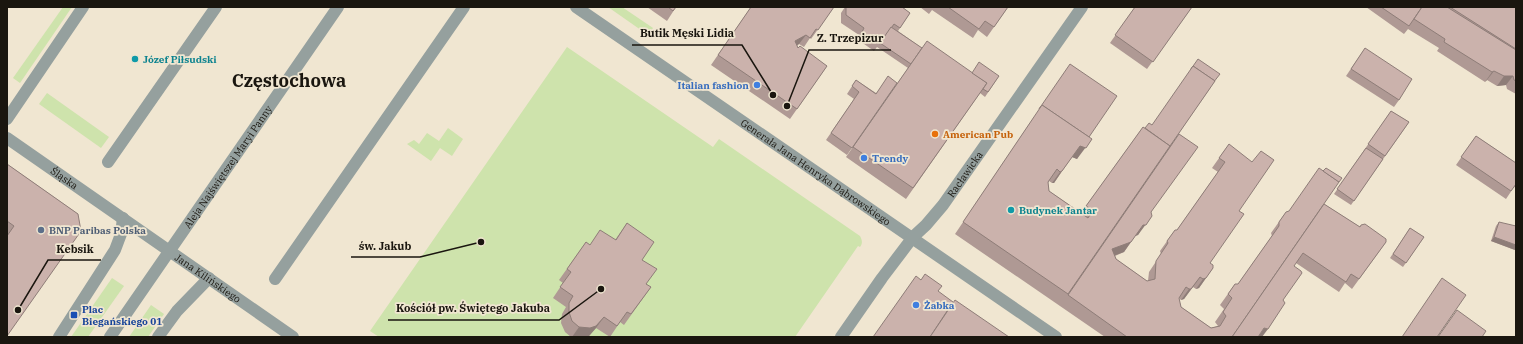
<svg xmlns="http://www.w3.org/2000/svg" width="1523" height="344" viewBox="0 0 1523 344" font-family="'IBM Plex Serif',serif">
<rect width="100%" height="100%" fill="#f0e6d1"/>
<g fill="#cee3ac">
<polygon points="63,7 72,7 20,83 13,78"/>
<polygon points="608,7 622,7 653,28 648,35"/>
<path d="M 567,47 L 713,147 L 719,139 L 860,236 C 862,240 863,243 860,247 L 858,246 L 795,337 L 379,337 L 370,331 Z"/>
<polygon points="47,93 109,137 101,148 39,104"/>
<polygon points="448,128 463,139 452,156 440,148 431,161 407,144 414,140 419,144 427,133 439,141"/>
<polygon points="112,278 124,286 88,337 71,337"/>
<polygon points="151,305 164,314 148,337 129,337"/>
</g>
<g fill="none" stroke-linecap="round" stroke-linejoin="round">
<g stroke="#95a09e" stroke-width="12">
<path id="s1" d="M 576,7 L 1056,337"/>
<polyline points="7,119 83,7"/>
<path id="s2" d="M 7,138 L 293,337"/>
<polyline points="108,162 216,7"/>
<polyline points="275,279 464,7"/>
<polyline points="59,337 115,250 121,234 123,218"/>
<path id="s3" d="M 110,337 L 338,7"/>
<polyline points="158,337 177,311 209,278"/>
<path id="s4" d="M 841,337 L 882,278 L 913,237 L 926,225 L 943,205 L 1082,7"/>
</g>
</g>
<g fill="#af9994">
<polygon points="647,7 676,7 667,21"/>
<polygon points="751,7 834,7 811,39 810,38 804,47 799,44 797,46 798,48 827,66 790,119 711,65"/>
<polygon points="845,7 902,7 910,13 898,31 922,48 972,73 999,76 985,97 980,93 906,199 846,157 908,68 877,47 874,51 857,39 859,35 841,23 841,13"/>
<polygon points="920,7 1008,7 987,37 978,30 973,38 932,10 929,14"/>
<polygon points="1135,7 1192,7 1147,69 1110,43"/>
<polygon points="1366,7 1514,7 1516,8 1516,94 1507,89 1506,85 1497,86 1487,80 1485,82 1437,51 1439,48 1408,29 1404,34"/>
<polygon points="1365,48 1399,100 1394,107 1346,76"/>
<polygon points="856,80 876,93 897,83 847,155 826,140 854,99 847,94"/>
<polygon points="1211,87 1174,140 1151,212 1138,235 1135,236 1124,252 1115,256 1116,259 1147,281 1148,281 1149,272 1161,254 1160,251 1175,230 1177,230 1218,172 1212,168 1229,144 1239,211 1210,263 1213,268 1199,288 1196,289 1193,287 1184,299 1181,300 1179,298 1181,307 1211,328 1218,326 1215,322 1224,309 1220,305 1235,284 1238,284 1272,236 1271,233 1286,212 1232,337 1105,337 1060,306 955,234 1034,117 1089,137 1077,159 1072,157 1054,183 1052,183 1049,181 1048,183 1049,191 1081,213 1143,127 1145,128 1152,125"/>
<polygon points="1391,111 1409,122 1351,205 1334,194"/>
<polygon points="1476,136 1516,163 1516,188 1514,187 1506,199 1456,165"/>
<polygon points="7,164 78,214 7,336"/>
<polygon points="1324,204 1360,227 1386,242 1352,289 1345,283 1339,292 1296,263"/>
<polygon points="1499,222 1515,250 1491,241 1496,226"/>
<polygon points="627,223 642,260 646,284 651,287 624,325 620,322 610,337 596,328 589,336 586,337 571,337 565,332 561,323 562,314 566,307 553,298 563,283 559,280 586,242 590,245 615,240"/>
<polygon points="1410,228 1424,237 1403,267 1390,258"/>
</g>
<g fill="#8e7d78">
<polygon points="806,35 799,44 788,50 795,41"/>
<polygon points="1494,71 1487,80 1485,82 1492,72"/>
<polygon points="1504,76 1513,76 1506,85 1497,86"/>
<polygon points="1092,139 1077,159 1072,157 1080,146"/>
<polygon points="1062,171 1054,183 1052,183 1060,172"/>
<polygon points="1152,216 1138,235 1135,236 1143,225"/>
<polygon points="1494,237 1516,245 1516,248 1515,250 1491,241"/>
<polygon points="1131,242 1124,252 1105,259 1112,249"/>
<polygon points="1200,277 1184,299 1181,300 1189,289"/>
<polygon points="1206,278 1199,288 1196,289 1203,279"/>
<polygon points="604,317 596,328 589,336 586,337 572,337 579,327"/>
<polygon points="1264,328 1268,329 1262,337 1258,337"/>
</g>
<g fill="#cbb2ac" stroke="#8e7d78">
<polygon points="668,7 676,7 673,11"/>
<polygon points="751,7 834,7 818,30 816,29 810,38 806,35 795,41 798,48 800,46 827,66 797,109 718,55"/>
<polygon points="846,7 902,7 910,13 900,28 894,24 880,44 862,32 864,28 846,15"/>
<polygon points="948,7 1008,7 994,27 985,21 979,29"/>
<polygon points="1135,7 1192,7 1153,62 1115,35"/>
<polygon points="1381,7 1422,7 1409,26"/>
<polygon points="1422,7 1447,7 1516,50 1516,81 1514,80 1513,76 1504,76 1494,71 1492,72 1444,42 1445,39 1414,19"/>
<polygon points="1450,7 1514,7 1516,8 1516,49"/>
<polygon points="891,27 922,48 911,64 880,43"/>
<polygon points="927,41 987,83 913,188 853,147"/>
<polygon points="1365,48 1412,79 1399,100 1351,69"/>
<polygon points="1198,59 1220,74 1213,83 1215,81 1193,66 1191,69"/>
<polygon points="979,62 999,76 988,92 983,89 987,83 972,73"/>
<polygon points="1070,64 1117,96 1089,137 1042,105 1039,109"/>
<polygon points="1193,66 1215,81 1170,146 1145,128 1149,123 1152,125"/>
<polygon points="888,76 897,83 852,148 831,133 859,92 852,86 856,80 876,94"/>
<polygon points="1042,105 1092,139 1086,148 1080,146 1062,171 1060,172 1057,169 1048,182 1049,191 1088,218 1093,210 1086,206 1143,127 1170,146 1068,294 963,222"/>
<polygon points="1391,111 1409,122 1385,156 1368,144"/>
<polygon points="1179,134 1198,147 1151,212 1152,216 1146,225 1143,225 1131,242 1112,249 1116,259 1147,281 1155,279 1156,261 1168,243 1167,241 1175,230 1177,230 1225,162 1219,158 1229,144 1252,162 1261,151 1274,160 1239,211 1244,214 1210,263 1213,265 1213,268 1206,278 1203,279 1200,277 1191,289 1189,289 1186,287 1179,298 1181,307 1211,328 1220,326 1226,316 1223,312 1232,298 1228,294 1235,284 1238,284 1279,226 1279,222 1286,212 1289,211 1319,168 1339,182 1232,337 1127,337 1068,295"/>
<polygon points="1476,136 1516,163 1516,184 1511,191 1461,157"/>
<polygon points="1366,148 1383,159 1354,201 1337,189"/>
<polygon points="7,164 78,214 81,231 7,336 7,236 14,226 7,221"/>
<polygon points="1326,168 1342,178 1339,182 1323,171"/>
<polygon points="1324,204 1360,227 1361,225 1365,224 1386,239 1386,242 1359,279 1351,274 1346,282 1303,253 1294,266 1301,271 1302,273 1283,300 1285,303 1268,329 1264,328 1258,337 1232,337"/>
<polygon points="1499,222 1516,226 1516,245 1494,237"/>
<polygon points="627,223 654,242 642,260 657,269 646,284 651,287 631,314 627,312 617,326 604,317 596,326 590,328 579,327 572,321 569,312 569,303 573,296 560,287 571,272 567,269 586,242 590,245 600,230 616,240"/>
<polygon points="1410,228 1424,237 1406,263 1393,254"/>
<polygon points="925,274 942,286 938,291 953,302 930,337 873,337 916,276 921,280"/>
<polygon points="1442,278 1466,295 1437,337 1402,337"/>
<polygon points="955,300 1009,337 930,337"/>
<polygon points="1457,310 1486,331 1482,337 1438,337"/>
</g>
<g fill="#0f9aa8" stroke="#f0e6d1" stroke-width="1.5">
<circle cx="135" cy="59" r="4"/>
<circle cx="1011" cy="210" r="4"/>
</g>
<g fill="#3f7fe0" stroke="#f0e6d1" stroke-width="1.5">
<circle cx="757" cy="85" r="4"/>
<circle cx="864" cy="158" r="4"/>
<circle cx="916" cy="305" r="4"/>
</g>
<circle fill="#e8710a" stroke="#f0e6d1" stroke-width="1.5" cx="935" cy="134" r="4"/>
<circle fill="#5c6f8a" stroke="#f0e6d1" stroke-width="1.5" cx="41" cy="230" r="4"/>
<rect fill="#1a4fb4" stroke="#f0e6d1" stroke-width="1.5" x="70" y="311" width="8" height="8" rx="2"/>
<g text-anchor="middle" stroke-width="3.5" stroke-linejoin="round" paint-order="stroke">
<g font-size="10" font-weight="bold" fill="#0d838f" stroke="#f0e6d1" text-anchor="start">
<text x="143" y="63">Józef Piłsudski</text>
<text x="1019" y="214">Budynek Jantar</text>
</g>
<g font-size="10" font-weight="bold" fill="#366cbe" stroke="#f0e6d1" text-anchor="start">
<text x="749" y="89" text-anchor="end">Italian fashion</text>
<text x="872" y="162">Trendy</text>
<text x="924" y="309">Żabka</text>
</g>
<g font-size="10" font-weight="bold" fill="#c56008" stroke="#f0e6d1" text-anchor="start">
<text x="943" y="138">American Pub</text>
</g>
<g font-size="10" fill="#1a160f" stroke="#f0e6d1">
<text dy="4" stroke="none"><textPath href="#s3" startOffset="207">Aleja Najświętszej Maryi Panny</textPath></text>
<text dy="4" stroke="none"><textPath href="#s1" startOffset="291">Generała Jana Henryka Dąbrowskiego</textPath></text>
<text dy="4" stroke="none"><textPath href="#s4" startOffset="205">Racławicka</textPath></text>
<text dy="4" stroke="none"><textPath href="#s2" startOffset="70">Śląska</textPath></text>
<text dy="4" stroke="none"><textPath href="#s2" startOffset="245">Jana Kilińskiego</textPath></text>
</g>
<g font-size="10" font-weight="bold" fill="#4e5e75" stroke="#f0e6d1" text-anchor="start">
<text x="49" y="234">BNP Paribas Polska</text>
</g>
<g font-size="10" font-weight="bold" fill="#164399" stroke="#f0e6d1" text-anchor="start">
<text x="82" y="313">Plac<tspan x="82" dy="12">Biegańskiego 01</tspan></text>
</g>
<g font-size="18" font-weight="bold" fill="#1a160f" stroke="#f0e6d1">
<text x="289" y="87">Częstochowa</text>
</g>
</g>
<path fill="none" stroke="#1a160f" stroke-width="1.5" d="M773 95L742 45H632M787 106L809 50H891M481 242L420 257H351M18 310L48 260H101M601 289L559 320H388"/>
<g fill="#1a160f" stroke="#f0e6d1" stroke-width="1.5">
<circle cx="773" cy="95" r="4"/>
<circle cx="787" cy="106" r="4"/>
<circle cx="481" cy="242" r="4"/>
<circle cx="18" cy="310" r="4"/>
<circle cx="601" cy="289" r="4"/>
</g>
<g font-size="11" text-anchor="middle" font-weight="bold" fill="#1a160f" stroke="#f0e6d1" stroke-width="3.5" stroke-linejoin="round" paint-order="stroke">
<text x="687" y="37">Butik Męski Lidia</text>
<text x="850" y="42">Z. Trzepizur</text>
<text x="385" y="250">św. Jakub</text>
<text x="75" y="253">Kebsik</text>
<text x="473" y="312">Kościół pw. Świętego Jakuba</text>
</g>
<rect width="1523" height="344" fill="none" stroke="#1a160f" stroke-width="16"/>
</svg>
